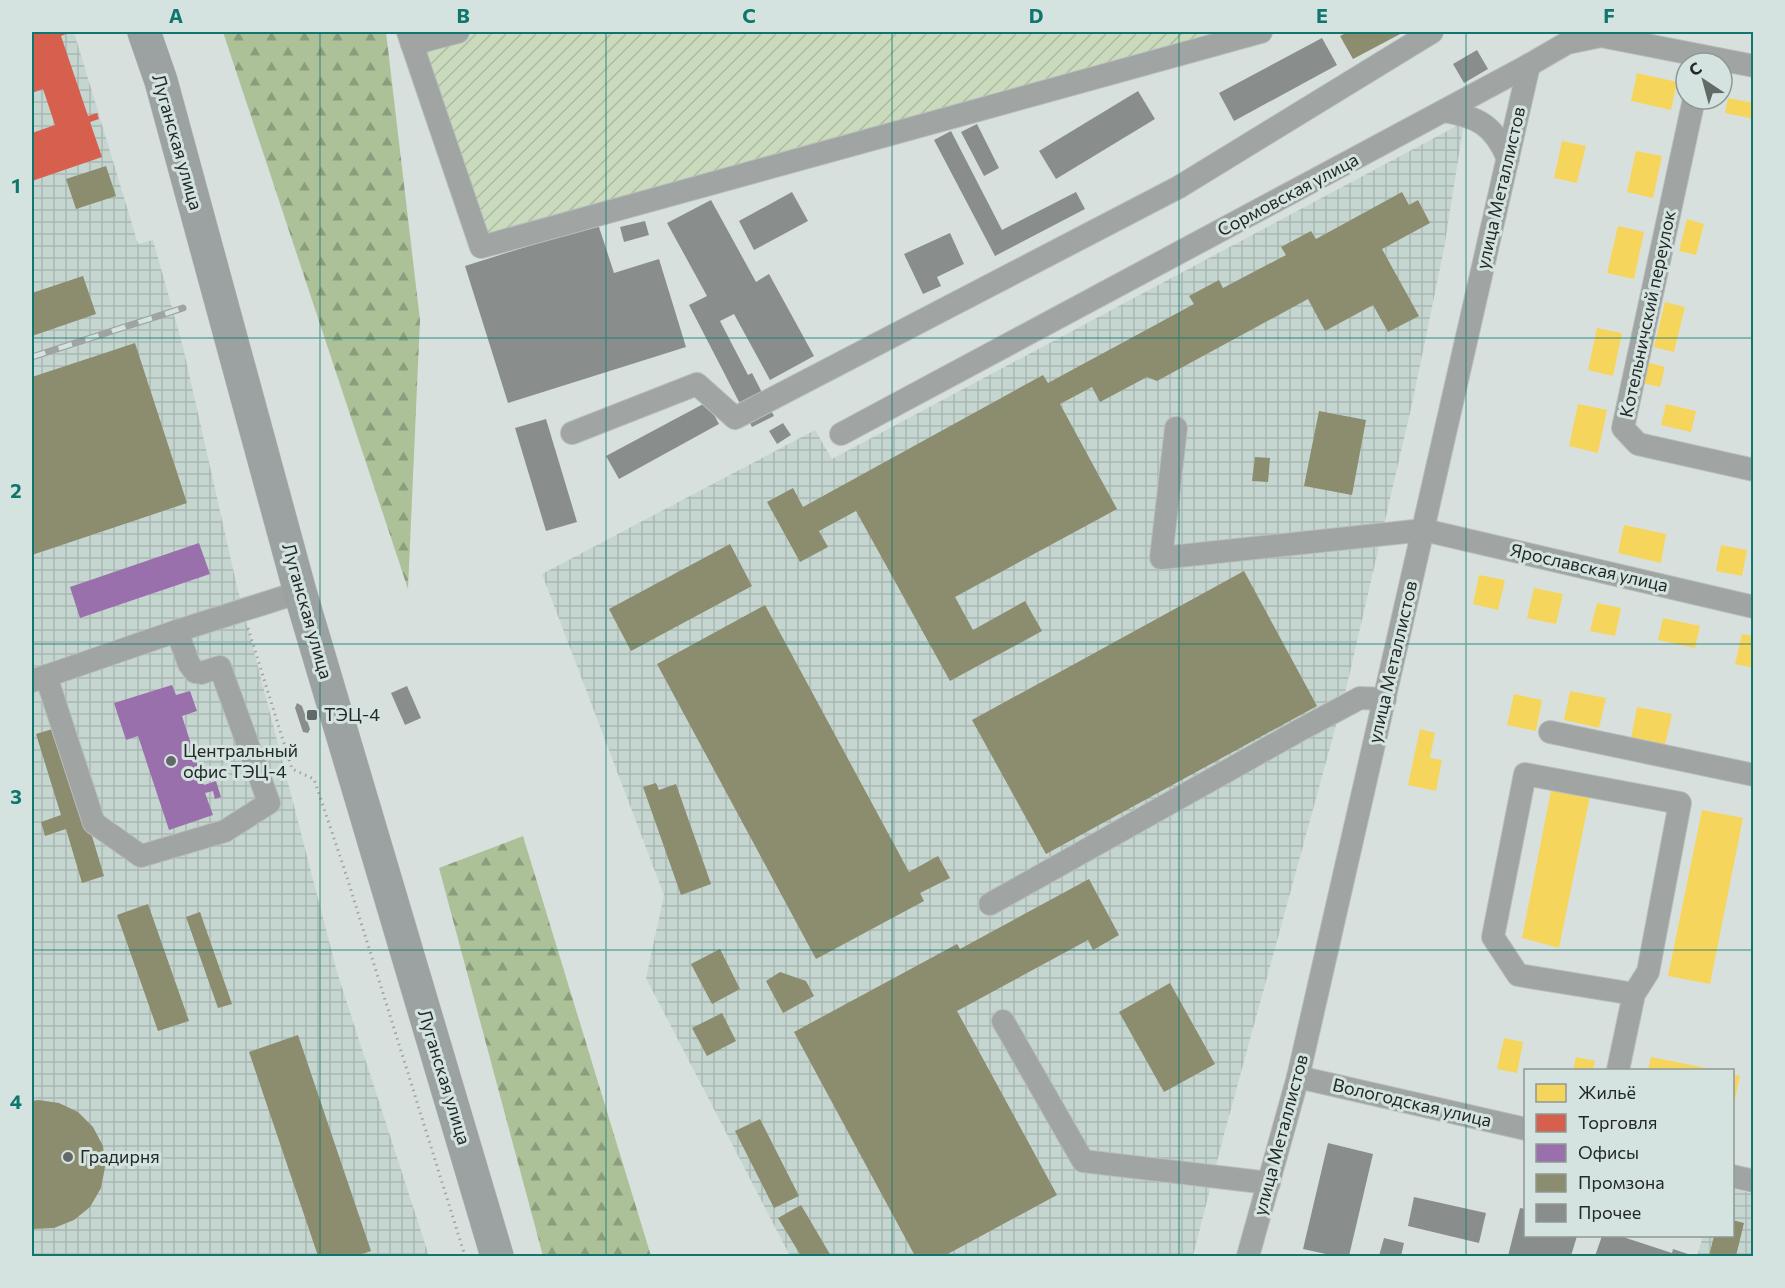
<svg xmlns="http://www.w3.org/2000/svg" width="1785" height="1288" viewBox="0 0 1785 1288" font-family="Commissioner,sans-serif">
<defs>
<pattern id="industrial-grid" width="8" height="8" patternUnits="userSpaceOnUse" patternTransform="scale(1.5)"><rect width="8" height="8" fill="#c5d6d1"/><path d="M0 4h8M4 0v8" fill="none" stroke="#a9b8b3"/></pattern>
<pattern id="forest-firs" width="22" height="20" patternUnits="userSpaceOnUse" patternTransform="scale(1.5)"><rect width="22" height="20" fill="#adc199"/><path d="M5 1l3.5 6h-7zM16 11l3.5 6h-7z" fill="#8c9d7d"/></pattern>
<pattern id="garden-furrows" width="10" height="10" patternUnits="userSpaceOnUse" patternTransform="scale(1.5)"><rect width="10" height="10" fill="#cadabc"/><path d="M-1 1l2-2M0 10L10 0M9 11l2-2" fill="none" stroke="#adbba2"/></pattern>
</defs>
<rect width="100%" height="100%" fill="#d8e0de"/>
<g fill="url(#industrial-grid)">
<polygon points="32,32 74,32 138,244 153,240 183,347 236,582 337,972 429,1256 32,1256"/>
<polygon points="1464,122 1444,249 1412,404 1346,689 1223,1138 1193,1256 790,1256 646,978 664,895 542,574 815,430 832,459"/>
<polygon points="1733,1189 1753,1194 1753,1256 1697,1256 1703,1236 1732,1236"/>
</g>
<g fill="url(#forest-firs)">
<polygon points="223,32 386,32 420,320 408,589"/>
<polygon points="523,836 651,1256 543,1256 439,868"/>
</g>
<polygon fill="url(#garden-furrows)" points="418,32 1249,32 486,240"/>
<g fill="#f6d55c">
<polygon points="1637,73 1677,82 1671,110 1631,101"/>
<polygon points="1728,98 1754,103 1754,119 1725,113"/>
<polygon points="1562,141 1586,146 1577,183 1554,178"/>
<polygon points="1636,151 1662,156 1653,198 1627,192"/>
<polygon points="1687,219 1704,224 1696,255 1679,251"/>
<polygon points="1618,226 1644,232 1634,279 1607,273"/>
<polygon points="1665,302 1685,307 1674,352 1654,347"/>
<polygon points="1597,328 1622,333 1613,376 1588,370"/>
<polygon points="1643,361 1665,367 1660,387 1638,382"/>
<polygon points="1578,404 1607,410 1598,453 1569,446"/>
<polygon points="1666,404 1696,411 1691,432 1661,425"/>
<polygon points="1624,525 1666,534 1661,563 1618,553"/>
<polygon points="1721,545 1747,550 1742,576 1716,571"/>
<polygon points="1479,575 1505,580 1498,610 1473,604"/>
<polygon points="1534,588 1563,594 1556,624 1527,618"/>
<polygon points="1597,603 1621,608 1615,636 1590,631"/>
<polygon points="1663,618 1700,626 1695,648 1658,640"/>
<polygon points="1742,634 1754,636 1754,668 1735,664"/>
<polygon points="1570,691 1606,698 1599,728 1564,720"/>
<polygon points="1514,694 1542,700 1536,731 1507,725"/>
<polygon points="1637,707 1672,714 1665,745 1631,738"/>
<polygon points="1420,729 1435,733 1430,758 1442,760 1436,791 1408,785"/>
<polygon points="1551,791 1590,796 1559,948 1522,938"/>
<polygon points="1702,810 1743,818 1710,984 1668,976"/>
<polygon points="1504,1038 1523,1042 1517,1073 1497,1069"/>
<polygon points="1576,1057 1595,1061 1593,1070 1573,1070"/>
<polygon points="1651,1057 1711,1069 1711,1070 1648,1070"/>
<polygon points="1732,1074 1740,1076 1733,1108 1732,1108"/>
</g>
<polygon fill="#d6604d" points="32,32 65,32 66,34 61,36 88,116 97,113 99,119 90,122 102,157 32,181 32,133 55,125 43,89 32,93"/>
<g fill="#9970ab">
<polygon points="199,543 210,574 80,618 70,587"/>
<polygon points="172,685 176,695 190,691 197,711 182,716 204,785 216,781 221,797 215,799 213,791 205,793 213,815 169,830 138,736 126,740 114,703"/>
</g>
<g fill="#8c8c6e">
<polygon points="1348,32 1404,32 1353,59 1340,36"/>
<polygon points="106,166 116,196 76,209 66,179"/>
<polygon points="1402,192 1409,205 1418,200 1430,223 1382,249 1419,316 1388,332 1373,305 1325,331 1308,299 1157,381 1147,377 1100,402 1092,387 1060,404 1117,509 955,597 973,630 1025,601 1042,631 950,681 856,511 819,531 828,547 800,562 767,502 793,488 803,507 1043,375 1048,383 1194,304 1189,296 1219,280 1223,288 1286,255 1281,247 1311,231 1316,239"/>
<polygon points="83,276 96,314 32,336 32,293"/>
<polygon points="135,343 187,503 32,555 32,377"/>
<polygon points="1319,411 1366,420 1352,495 1304,486"/>
<polygon points="1255,457 1270,458 1268,482 1252,481"/>
<polygon points="730,544 752,586 631,651 609,609"/>
<polygon points="1244,571 1317,706 1046,854 972,720"/>
<polygon points="765,605 909,872 938,856 950,878 920,893 924,901 816,959 657,664"/>
<polygon points="59,727 104,876 82,883 66,829 45,836 41,822 61,815 36,734"/>
<polygon points="656,783 659,790 676,784 711,884 681,895 643,787"/>
<polygon points="1089,879 1119,935 1093,950 1088,940 957,1011 1057,1195 944,1256 915,1256 794,1032 957,944 960,949"/>
<polygon points="148,904 189,1021 158,1031 117,915"/>
<polygon points="200,912 232,1004 218,1008 186,917"/>
<polygon points="720,949 740,989 712,1004 691,964"/>
<polygon points="780,972 806,981 814,996 783,1013 766,981"/>
<polygon points="1170,983 1215,1064 1164,1092 1119,1012"/>
<polygon points="722,1013 736,1041 707,1056 692,1028"/>
<polygon points="298,1035 371,1251 356,1256 318,1256 249,1052"/>
<polygon points="38,1100 59,1103 78,1112 93,1127 103,1146 105,1167 101,1188 90,1207 74,1220 54,1228 32,1229 32,1101"/>
<polygon points="760,1119 799,1196 774,1208 735,1131"/>
<polygon points="801,1205 831,1256 801,1256 778,1218"/>
<polygon points="1732,1220 1744,1223 1736,1256 1709,1256 1714,1236 1732,1236"/>
</g>
<g fill="#898e8c">
<polygon points="1322,38 1337,65 1234,121 1219,93"/>
<polygon points="1477,50 1488,69 1464,83 1453,64"/>
<polygon points="1138,91 1155,119 1056,179 1039,151"/>
<polygon points="977,124 999,168 984,176 961,132"/>
<polygon points="951,131 1002,230 1076,192 1085,209 995,256 934,140"/>
<polygon points="792,192 808,221 754,250 739,221"/>
<polygon points="711,200 756,282 769,274 814,356 770,380 734,314 720,321 748,375 752,373 774,416 752,427 689,305 707,296 667,223"/>
<polygon points="645,221 649,235 624,242 620,227"/>
<polygon points="598,224 614,273 659,259 686,347 508,403 465,266"/>
<polygon points="950,233 964,264 937,277 941,286 923,294 904,254"/>
<polygon points="707,402 719,424 619,479 606,456"/>
<polygon points="546,419 577,522 546,531 515,428"/>
<polygon points="783,423 791,435 777,444 769,431"/>
<polygon points="407,686 421,718 405,725 391,693"/>
<polygon points="297,703 302,706 310,729 308,733 303,732 295,708"/>
<polygon points="1328,1143 1373,1154 1349,1256 1335,1256 1303,1249"/>
<polygon points="1414,1197 1486,1213 1479,1243 1408,1226"/>
<polygon points="1520,1208 1526,1209 1526,1236 1577,1236 1571,1256 1508,1256"/>
<polygon points="1602,1236 1620,1236 1672,1253 1673,1249 1694,1256 1595,1256"/>
<polygon points="1384,1238 1404,1243 1401,1256 1379,1256"/>
</g>
<g fill="none" stroke-linecap="round" stroke-linejoin="round">
<defs>
<g id="minor">
<polyline points="408,32 412,44 458,32"/>
<polyline points="412,44 481,247 1261,32"/>
<polyline points="1694,99 1623,428 1638,444 1754,470"/>
<path d="M 1444,111 C 1478,117 1494,125 1508,159"/>
<polyline points="1176,428 1161,558 1424,530 1754,607"/>
<polyline points="572,433 697,384 735,418 1179,187 1432,32"/>
<polyline points="841,434 1529,65 1567,43 1601,36 1754,66"/>
<polyline points="46,676 94,823 141,856 225,831 269,803 220,667 201,673 195,672 189,664 177,631"/>
<polyline points="32,681 177,631 300,592"/>
<polyline points="1550,732 1754,775"/>
<polyline points="990,904 1300,730 1360,698 1385,699"/>
<polyline points="1003,1021 1083,1161 1269,1183"/>
<polyline points="1618,1070 1634,994 1518,975 1493,937 1525,774 1680,803 1648,972 1634,994"/>
<polyline points="1298,1077 1526,1129"/>
<polyline points="1732,1176 1754,1181"/>
<polyline points="1248,1256 1298,1077 1529,65"/>
</g>
<polyline id="highway" points="144,32 161,81 300,592 497,1256"/>
</defs>
<use href="#minor" stroke="#b8bebc" stroke-width="24"/>
<use href="#highway" stroke="#b8bebc" stroke-width="34"/>
<polyline stroke="#a1a4a4" stroke-width="3" stroke-dasharray="1.5 4.5" stroke-linecap="butt" points="248,628 292,769 314,779 344,868 465,1256"/>
<use href="#minor" stroke="#a0a4a3" stroke-width="22"/>
<use href="#highway" stroke="#9ca1a2" stroke-width="33"/>
<defs>
<polyline id="rail" points="32,357 183,308"/>
</defs>
<use href="#rail" stroke="#9fa3a2" stroke-width="7"/>
<use href="#rail" stroke="#d4e3df" stroke-width="4.5" stroke-dasharray="14" stroke-linecap="butt"/>
</g>
<path fill="none" stroke="#0f766e" stroke-width="1.5" stroke-opacity="0.55" d="M 320,32 L 320,1256M 606,32 L 606,1256M 892,32 L 892,1256M 1179,32 L 1179,1256M 1466,32 L 1466,1256M 32,338 L 1754,338M 32,644 L 1754,644M 32,950 L 1754,950"/>
<g fill="#626967" stroke="#d4e3df" stroke-width="2">
<rect x="306" y="709" width="12" height="12" rx="3"/>
<circle cx="171" cy="761" r="6"/>
<circle cx="68" cy="1157" r="6"/>
</g>
<g text-anchor="middle" stroke-width="6" stroke-linejoin="round" paint-order="stroke">
<g font-size="18" fill="#232927" stroke="#d4e3df">
<text transform="translate(177 142) rotate(74)" y="6">Луганская улица</text>
<text transform="translate(1501 188) rotate(-77)" y="6">улица Металлистов</text>
<text transform="translate(1288 195) rotate(-28)" y="6">Сормовская улица</text>
<text transform="translate(1648 314) rotate(-78)" y="6">Котельничский переулок</text>
<text transform="translate(1589 568) rotate(13)" y="6">Ярославская улица</text>
<text transform="translate(307 611) rotate(74)" y="6">Луганская улица</text>
<text transform="translate(1393 662) rotate(-77)" y="6">улица Металлистов</text>
<text transform="translate(444 1077) rotate(73)" y="6">Луганская улица</text>
<text transform="translate(1412 1103) rotate(13)" y="6">Вологодская улица</text>
<text transform="translate(1281 1135) rotate(-75)" y="6">улица Металлистов</text>
</g>
<g font-size="18" fill="#232927" stroke="#d4e3df" text-anchor="start">
<text x="324" y="721">ТЭЦ-4</text>
<text x="183" y="757">Центральный<tspan x="183" dy="21">офис ТЭЦ-4</tspan></text>
<text x="80" y="1163">Градирня</text>
</g>
</g>
<rect width="1785" height="1288" fill="none" stroke="#d4e3df" stroke-width="66"/>
<rect x="1524" y="1069" width="210" height="168" fill="#d4e3df" stroke="#8d9995" stroke-width="1.5"/>
<rect x="1536" y="1084" width="30" height="18" fill="#f6d55c" stroke="#8d9995" stroke-width="1.5"/>
<text x="1578" y="1099" font-size="18" fill="#232927">Жильё</text>
<rect x="1536" y="1114" width="30" height="18" fill="#d6604d" stroke="#8d9995" stroke-width="1.5"/>
<text x="1578" y="1129" font-size="18" fill="#232927">Торговля</text>
<rect x="1536" y="1144" width="30" height="18" fill="#9970ab" stroke="#8d9995" stroke-width="1.5"/>
<text x="1578" y="1159" font-size="18" fill="#232927">Офисы</text>
<rect x="1536" y="1174" width="30" height="18" fill="#8c8c6e" stroke="#8d9995" stroke-width="1.5"/>
<text x="1578" y="1189" font-size="18" fill="#232927">Промзона</text>
<rect x="1536" y="1204" width="30" height="18" fill="#898e8c" stroke="#8d9995" stroke-width="1.5"/>
<text x="1578" y="1219" font-size="18" fill="#232927">Прочее</text>
<g transform="translate(1704 81) rotate(324)"><circle r="28" fill="#d4e3df" stroke="#8d9995" stroke-width="1.5"/>
<path d="M0-4.5L10 22L0 15L-10 22Z" fill="#626967"/>
<text y="-9" font-size="16" font-weight="bold" text-anchor="middle" fill="#232927">С</text>
</g>
<rect x="33" y="33" width="1719" height="1222" fill="none" stroke="#0f766e" stroke-width="2"/>
<g font-size="20" text-anchor="middle" font-weight="bold" fill="#0f766e">
<text x="176" y="23">A</text>
<text x="463" y="23">B</text>
<text x="749" y="23">C</text>
<text x="1036" y="23">D</text>
<text x="1322" y="23">E</text>
<text x="1609" y="23">F</text>
<text x="16" y="193">1</text>
<text x="16" y="498">2</text>
<text x="16" y="804">3</text>
<text x="16" y="1109">4</text>
</g>
</svg>
